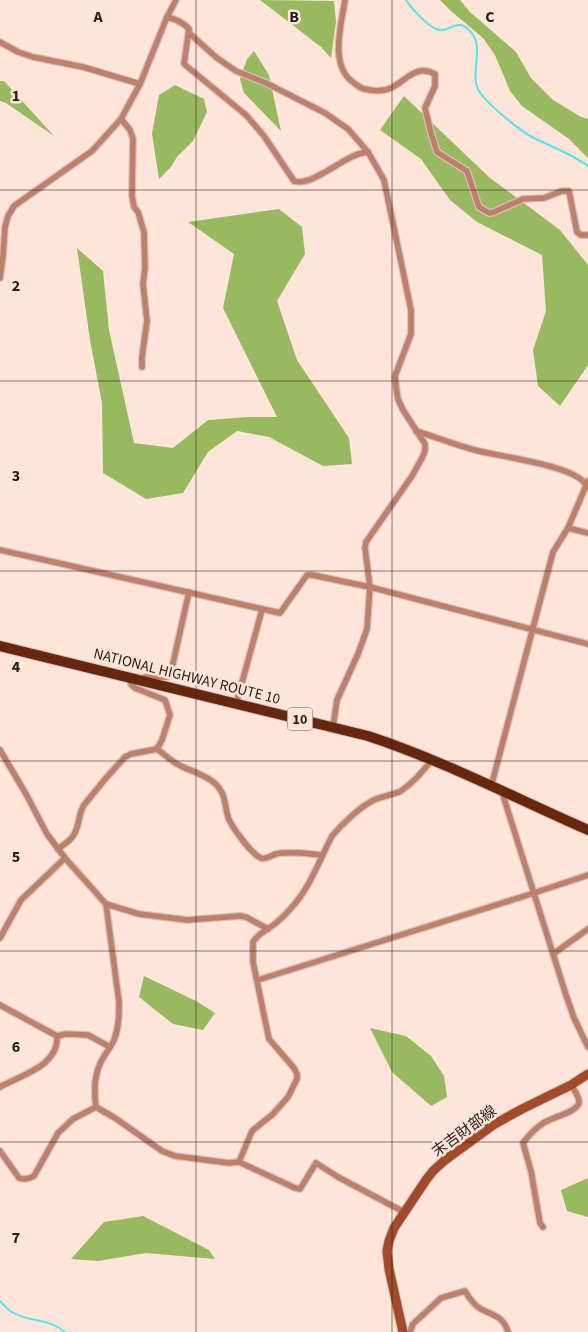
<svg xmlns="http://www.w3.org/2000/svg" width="588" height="1332" viewBox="0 0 588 1332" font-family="'Source Sans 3','Noto Sans JP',sans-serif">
<rect width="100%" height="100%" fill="#fee4d9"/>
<g fill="#99b961">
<polygon points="260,0 334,1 336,22 331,58 321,47"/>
<polygon points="440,0 460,0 470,12 516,52 531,78 553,100 581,117 588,119 588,158 569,139 522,106 510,91 495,55 483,38 451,11"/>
<polygon points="254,51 269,75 281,131 244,93 240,79 247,59"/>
<polygon points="0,81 4,81 54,136 6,103 0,101"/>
<polygon points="175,85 204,99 207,112 193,141 177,157 171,167 159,179 152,134 159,95"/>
<polygon points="404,96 490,178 560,230 588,265 588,365 560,406 538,386 533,350 546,311 542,255 477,222 450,200 421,159 380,130"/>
<polygon points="279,209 302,227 305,254 277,301 297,360 349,438 352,464 323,466 269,437 237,431 208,452 183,493 146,499 103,473 102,403 90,340 77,248 103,271 109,330 134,443 173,448 208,420 248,417 277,417 223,308 234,254 188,222"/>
<polygon points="144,976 198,1002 215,1013 203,1030 173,1024 139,997"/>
<polygon points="370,1028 406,1036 431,1056 444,1076 447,1097 431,1106 392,1072"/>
<polygon points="588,1178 588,1217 567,1211 561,1190"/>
<polygon points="143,1216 209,1250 215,1259 146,1253 98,1261 71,1259 104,1222"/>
</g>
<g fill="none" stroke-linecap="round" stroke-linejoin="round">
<g stroke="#53e3eb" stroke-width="2">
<path d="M 406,0 C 412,9 429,28 439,30 C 450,33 457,16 471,32 C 485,48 469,74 479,91 C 487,104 520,131 534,138 C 552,147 572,154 588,166"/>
<path d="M 0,1301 C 4,1305 8,1310 12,1312 C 30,1323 47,1317 65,1332"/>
</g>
<defs>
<g id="minor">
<path d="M 345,0 C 341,26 329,66 354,83 C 358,86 360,88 364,89 C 373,91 383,92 391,88 C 407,80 416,64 435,74 L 435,86 L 425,108 L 431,133 L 437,152 L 467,171 L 479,207 L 489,213 L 494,212 L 523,199 L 544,198 L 562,191 L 569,191 L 577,232 L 581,235 L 588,235"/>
<path d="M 167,17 C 175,19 183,22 189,29 L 184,64 L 246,115 L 264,136 L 294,181 C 312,186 339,161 356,155 C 360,153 364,153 368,152"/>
<polyline points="189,33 217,58 236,71 266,83 325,113 348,129 368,152 384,180 411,310 411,334 395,376 396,387 398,399 403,410 425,444 425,451 422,458 412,476 366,542 365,548 370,587 367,629 358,654 337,700 333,727"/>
<polyline points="0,42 18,52 33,57 83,67 140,84"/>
<polyline points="121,119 130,130 133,139 132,195 134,207 138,212 144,232 145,268 143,284 147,321 142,357 142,367"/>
<polyline points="0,278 3,256 5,227 8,216 14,206 92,151 121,119 140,84 167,17 176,0"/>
<path d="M 416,431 C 436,437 455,445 475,450 C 495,456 580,466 586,486"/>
<polyline points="568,528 588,533"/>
<polyline points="0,550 280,613 307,575 312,575 370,587 588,644"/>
<polyline points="130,678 131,684 135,688 165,700 170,715 162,740 157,749"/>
<polyline points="141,680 145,677 167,677 171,672 189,592"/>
<polyline points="236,704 262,610"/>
<path d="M 0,750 L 26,794 L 47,834 L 65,858 L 106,904 L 119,1002 C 119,1015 119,1028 114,1040 C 110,1049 103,1056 100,1064 C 94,1077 94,1093 96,1107"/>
<polyline points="491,787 553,552 568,528 588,481"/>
<polyline points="502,792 566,995 574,1018 588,1047"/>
<path d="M 58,849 C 63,845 70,841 73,836 C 80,826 78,814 84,805 L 106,778 L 125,757 L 131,754 L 157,749 C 164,754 171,761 179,765 C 192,772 214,777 221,791 C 226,799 225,808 228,817 C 231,826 252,855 261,858 C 266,860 272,855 276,854 C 289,851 309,854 322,855"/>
<polyline points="106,904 139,914 187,920 240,916 246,917 268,929"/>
<polyline points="0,938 21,900 65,858"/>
<polyline points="553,954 588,929"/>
<polyline points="258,980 534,893 588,875"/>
<path d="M 0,1005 L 57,1036 C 59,1066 21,1075 0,1087"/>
<polyline points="57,1036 66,1034 88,1035 110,1047"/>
<polyline points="96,1107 115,1118 162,1151 175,1156 229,1163 239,1162 295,1188 300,1189 316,1163 338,1177 404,1212"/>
<path d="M 0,1151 L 19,1178 C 25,1180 29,1179 34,1176 L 58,1133 L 73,1119 L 96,1107"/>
<path d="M 239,1162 L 252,1131 L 273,1114 L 288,1097 L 297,1079 L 297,1074 L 294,1068 L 269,1039 L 253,962 L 253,942 C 258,933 269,929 276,923 C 282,918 288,912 293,906 C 310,887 320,859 332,836 C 342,824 361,806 374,800 C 383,796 393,795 401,791 C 413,783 422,772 432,760"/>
<path d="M 543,1227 L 540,1223 L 531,1171 L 523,1143 C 529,1135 534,1129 542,1124 C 551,1117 576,1113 579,1103 C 580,1097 574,1090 571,1085"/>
<path d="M 410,1332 L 413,1324 L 441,1298 L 465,1291 C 469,1298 474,1305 481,1309 C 494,1316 503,1316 508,1332"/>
</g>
<polyline id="secondary" points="403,1332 389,1269 387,1251 389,1241 394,1228 426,1180 433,1171 445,1160 493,1125 522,1109 571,1085 588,1074"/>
<path id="trunk" d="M 0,646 L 368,736 C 444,761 515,798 588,830"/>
</defs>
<use href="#minor" stroke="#d7c0b6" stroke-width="8"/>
<use href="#secondary" stroke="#d7c0b6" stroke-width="11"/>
<use href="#trunk" stroke="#d7c0b6" stroke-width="12"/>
<use href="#minor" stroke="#bd806c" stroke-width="5.5"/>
<use href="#secondary" stroke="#a14a2c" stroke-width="9"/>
<use href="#trunk" stroke="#67270e" stroke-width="10"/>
</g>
<path fill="none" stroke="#281d18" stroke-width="1" stroke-opacity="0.55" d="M 196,0 L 196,1332M 392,0 L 392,1332M 0,190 L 588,190M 0,381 L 588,381M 0,571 L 588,571M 0,761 L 588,761M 0,951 L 588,951M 0,1142 L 588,1142"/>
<g text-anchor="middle" stroke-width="5" stroke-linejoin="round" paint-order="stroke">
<rect fill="#fee4d9" stroke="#685952" stroke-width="1" x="287.5" y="707.5" width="25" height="23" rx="4"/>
<g font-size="14" font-weight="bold" fill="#281d18">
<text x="300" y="724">10</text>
</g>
<g font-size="15" fill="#281d18" stroke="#fee4d9">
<text transform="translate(187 676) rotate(14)" y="5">NATIONAL HIGHWAY ROUTE 10</text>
<text transform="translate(464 1131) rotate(-36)" y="5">末吉財部線</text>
</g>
</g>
<g font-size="16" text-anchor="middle" font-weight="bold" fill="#281d18" stroke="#fee4d9" stroke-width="5" stroke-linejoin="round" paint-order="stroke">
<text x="98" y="22">A</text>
<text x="294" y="22">B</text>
<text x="490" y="22">C</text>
<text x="16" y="101">1</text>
<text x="16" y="291">2</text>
<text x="16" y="481">3</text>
<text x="16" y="672">4</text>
<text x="16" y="862">5</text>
<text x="16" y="1052">6</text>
<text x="16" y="1243">7</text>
</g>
</svg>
